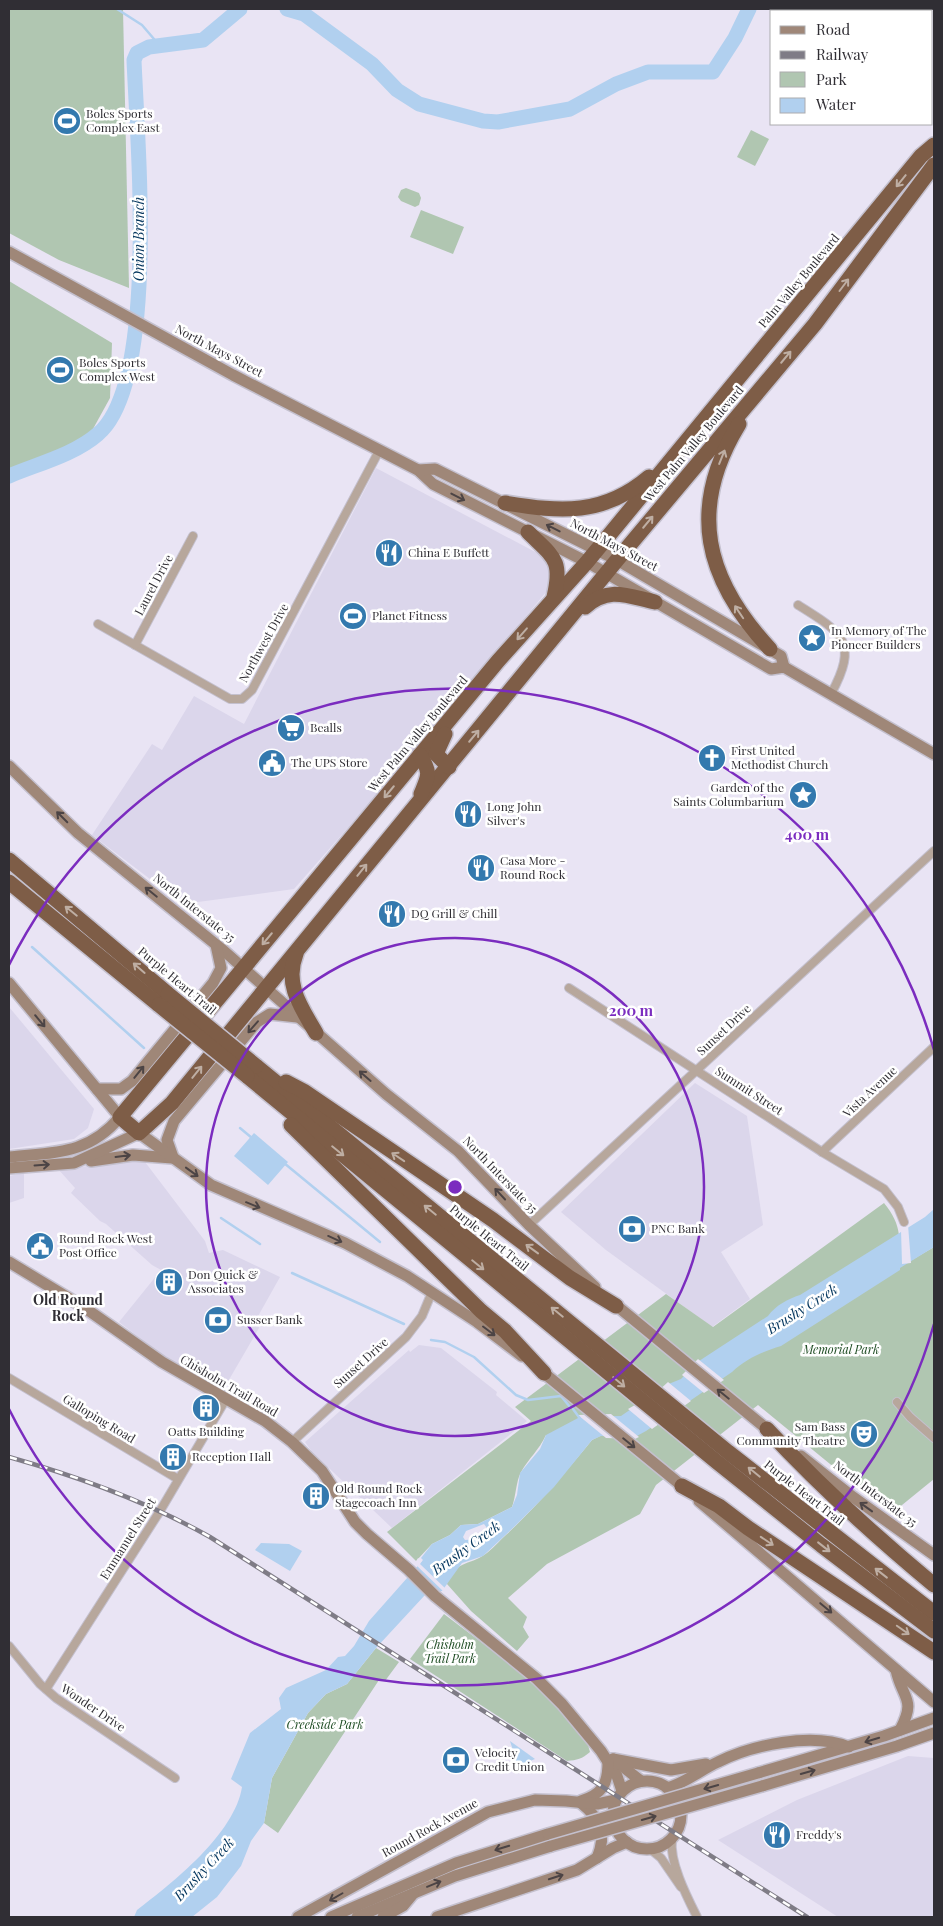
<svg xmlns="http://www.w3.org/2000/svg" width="943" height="1926" viewBox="0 0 943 1926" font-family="'Playfair Display',serif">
<rect width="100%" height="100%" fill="#e9e4f4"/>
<g fill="#dbd6eb">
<polygon points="376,468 541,555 553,565 555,579 547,591 375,797 294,889 183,904 92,835 152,744 162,750 194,696 244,724"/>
<polygon points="9,1007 94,1109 88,1128 74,1139 9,1149"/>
<polygon points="695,1083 747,1116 763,1225 721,1252 750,1299 712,1327 606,1250 561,1212"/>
<polygon points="142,1158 205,1241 209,1253 223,1250 280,1277 257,1318 259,1328 223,1390 168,1360 119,1322 161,1270 152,1265 106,1224 100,1221 71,1193 75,1188 58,1169 117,1163"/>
<polygon points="24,1173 24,1198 9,1203 9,1176"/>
<polygon points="419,1345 441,1348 497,1392 496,1395 527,1421 392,1528 312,1452 305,1442 409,1350 410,1352"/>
<polygon points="908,1756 934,1758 934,1917 838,1917 718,1840 797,1800"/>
</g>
<g fill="#b0c6b1">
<polygon points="9,9 123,9 129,288 59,260 9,233"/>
<polygon points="751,130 769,139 755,166 737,157"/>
<polygon points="406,188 419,193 421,198 419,205 415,207 401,201 398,197 401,190"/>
<polygon points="421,210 464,227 453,254 410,237"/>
<polygon points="9,281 112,343 110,398 88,438 56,456 9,474"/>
<path d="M 884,1203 C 903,1226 899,1240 900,1267 L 934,1247 L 934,1479 L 891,1514 L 758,1405 L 656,1485 L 640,1514 L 547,1564 L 508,1598 L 527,1617 L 523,1627 L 529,1637 L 517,1651 L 471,1611 L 447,1584 C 450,1563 472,1564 484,1555 C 492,1550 499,1541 507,1534 C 538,1505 565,1473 592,1440 L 600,1436 L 546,1435 C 539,1450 529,1458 521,1472 C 516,1481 516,1496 512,1507 L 478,1524 L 461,1525 L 450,1535 L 432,1544 L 416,1561 L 387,1532 L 531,1421 L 515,1407 L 666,1294 L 713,1327 Z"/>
<path d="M 444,1614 L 518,1670 L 557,1706 L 588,1745 L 590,1752 C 582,1759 577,1760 567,1761 L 410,1659 Z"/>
<polygon points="376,1648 399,1662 385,1681 379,1680 278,1833 264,1823 272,1778 308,1713 326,1694 347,1684"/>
</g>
<g fill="#b1d0ef" fill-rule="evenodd">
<polygon points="254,1133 288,1162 268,1185 234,1156"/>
<path d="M 934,1209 L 934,1247 L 900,1268 L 900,1270 L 781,1346 C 762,1352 747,1358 732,1372 L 646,1431 L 635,1437 L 601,1436 L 592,1440 L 554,1487 L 515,1526 L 483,1556 L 462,1563 L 442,1591 L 425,1595 L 376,1648 L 347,1684 L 326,1694 L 308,1713 L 272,1778 L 264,1823 L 251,1841 L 241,1866 L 217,1897 L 192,1917 L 134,1917 L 137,1910 C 173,1883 235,1833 242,1787 L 231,1779 L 250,1733 L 281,1709 L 279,1698 L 286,1688 L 326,1670 L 338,1657 L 345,1656 L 354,1646 L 369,1621 L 423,1560 L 421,1558 L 432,1544 L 450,1535 L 461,1525 L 478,1524 L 512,1507 L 517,1495 L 520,1473 L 540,1449 L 546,1435 L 580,1417 L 621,1416 L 666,1385 L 681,1379 L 699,1361 L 768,1316 C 776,1305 788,1299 800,1295 L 925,1217 ZM 484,1524 L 487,1528 C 484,1537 474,1540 465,1540 L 463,1537 L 466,1531 Z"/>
<polygon points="261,1543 289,1544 302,1551 290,1571 255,1550"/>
<polygon points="510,1741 535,1759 518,1766"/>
</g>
<g fill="#e9e4f4">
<polygon points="908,1225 911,1263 902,1264 901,1229"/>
<polygon points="698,1359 724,1380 704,1393 682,1375"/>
<polygon points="668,1382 691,1401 652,1429 628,1409 656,1393"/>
<polygon points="611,1414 639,1437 635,1439 606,1438 578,1415"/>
<polygon points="418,1558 422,1561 420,1564 446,1589 444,1592 415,1564"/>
</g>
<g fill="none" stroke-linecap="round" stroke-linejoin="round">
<g stroke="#b1d0ef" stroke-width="2.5">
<polyline points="117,9 142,25 160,46"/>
<polyline points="32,947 144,1048"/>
<polyline points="240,1128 252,1138"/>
<polyline points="284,1163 380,1242"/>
<polyline points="221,1218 260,1244"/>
<polyline points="292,1273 404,1324"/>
<polyline points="431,1340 445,1342 474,1357 516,1395 528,1400 561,1396 570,1407"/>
<polyline points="573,1409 581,1420"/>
</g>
<g stroke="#b1d0ef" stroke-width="15">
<polyline points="287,9 304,14 372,64 397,90 419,104 483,121 498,122 570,109 616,84 648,72 713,72 735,38 749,9"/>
<path d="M 9,476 C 37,464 74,455 98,434 C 159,383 137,139 134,60 L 137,53 L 149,47 L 203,40 L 240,9"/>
</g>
<defs>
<g id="street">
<path d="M 798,605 C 843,633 859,642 831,694"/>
<polyline points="98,624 230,699 242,699 252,690 379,451"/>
<polyline points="135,645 193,536"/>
<polyline points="569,988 822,1152 884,1189 898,1207 904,1222"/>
<polyline points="822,1152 934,1047"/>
<polyline points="529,1225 934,851"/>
<polyline points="9,1378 178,1479"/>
<polyline points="897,1402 910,1417 934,1438"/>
<polyline points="292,1442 406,1337 422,1316 432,1292"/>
<polyline points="9,1646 40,1684 56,1698 175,1778"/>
<polyline points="46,1689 160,1511 226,1399"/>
<path d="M 672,1839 C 669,1862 687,1897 697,1917"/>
<polyline points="650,1849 661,1858 681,1887"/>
</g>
<g id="secondary">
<polyline points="9,252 233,375 418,470 433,484 587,562 771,669 784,667 934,754"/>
<polyline points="418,470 435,469 617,560 781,656 784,667"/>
<polyline points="9,766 78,833 224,951 386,1094 458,1151 529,1225 595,1287"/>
<path d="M 9,983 L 120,1117 C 88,1155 55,1152 9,1157"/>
<polyline points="97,1089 121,1089 132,1081 213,983 221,968 216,945"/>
<polyline points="173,1157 167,1140 174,1121 257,1022 270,1014 297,1017"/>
<polyline points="91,1161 133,1155 172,1158"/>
<polyline points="9,1168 74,1163 139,1133 211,1185 345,1243 407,1276 477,1322 522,1356"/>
<polyline points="9,1262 85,1308 162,1362 265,1421 292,1442 322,1471 355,1522 367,1534 409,1570 435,1596 537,1679 562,1704 601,1751 617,1776 622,1791"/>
<polyline points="611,1301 773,1434"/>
<polyline points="539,1369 687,1490"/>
<polyline points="801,1456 853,1497 934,1555"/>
<polyline points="699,1501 934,1702"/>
<path d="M 896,1670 C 902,1699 917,1698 900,1730"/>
<polyline points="613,1759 671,1770 706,1764"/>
<polyline points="613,1759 641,1781"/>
<polyline points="758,1773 884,1736 934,1718"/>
<circle cx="647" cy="1815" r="34"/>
<polyline points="762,1786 897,1746 934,1733"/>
<path d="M 667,1788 C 686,1783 700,1770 718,1762 C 752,1745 812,1732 849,1747"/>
<path d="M 581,1801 C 602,1794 608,1785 608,1762"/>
<path d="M 581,1803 C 601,1819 607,1834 597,1858"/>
<polyline points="298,1917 488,1812 535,1800 566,1801 597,1804 616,1800"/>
<polyline points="331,1917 456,1863 548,1834"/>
<polyline points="357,1917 455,1876 551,1846"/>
<polyline points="383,1917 403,1906 413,1894"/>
<polyline points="437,1917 577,1870 613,1848 627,1842"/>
</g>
<g id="highway">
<polyline points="934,145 921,156 587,562 498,661 120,1117 139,1133 172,1103 617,560 815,324 934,165"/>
<path d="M 739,424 C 687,509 705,579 770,649"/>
<path d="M 505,503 C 561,512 603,516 649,477"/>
<path d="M 528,532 C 553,557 563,559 554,597"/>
<path d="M 585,607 C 609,586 627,596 655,602"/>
<polyline points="445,734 436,754 449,767"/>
<path d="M 420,755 C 431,773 429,775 421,794"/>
<polyline points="9,860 168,994"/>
<polyline points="9,882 159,1005"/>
<path d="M 296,954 C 284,984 301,1007 316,1033"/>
<polyline points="256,1066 728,1452 934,1613"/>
<polyline points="247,1076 717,1462 821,1545 934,1631"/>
<polyline points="286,1082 305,1092 493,1220 570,1278 616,1306"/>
<polyline points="291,1125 481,1311 505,1331 544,1373"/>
<path d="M 767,1429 C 819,1485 875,1536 934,1585"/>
<polyline points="682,1486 719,1506 748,1528 934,1652"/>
</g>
</defs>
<use href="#street" stroke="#c4c0ce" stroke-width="10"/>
<use href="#secondary" stroke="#c4c0ce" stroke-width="14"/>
<use href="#highway" stroke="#c4c0ce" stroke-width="18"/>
<use href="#street" stroke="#b7a79c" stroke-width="8"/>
<use href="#secondary" stroke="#9f8778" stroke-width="11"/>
<use href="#highway" stroke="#7e5d47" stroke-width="15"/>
<defs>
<path id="rail" d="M 9,1457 C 80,1477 146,1501 210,1537 L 807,1917"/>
</defs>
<use href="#rail" stroke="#7f7c86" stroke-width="4.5"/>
<use href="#rail" stroke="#fff" stroke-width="2.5" stroke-dasharray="8" stroke-linecap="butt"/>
<defs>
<g id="secondary-bridge">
<polyline points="548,1834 758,1773"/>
<polyline points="551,1846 762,1786"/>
</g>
<g id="highway-bridge">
<polyline points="168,994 256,1066"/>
<polyline points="159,1005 247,1076"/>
</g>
</defs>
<use href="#secondary-bridge" stroke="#c4c0ce" stroke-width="14" stroke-linecap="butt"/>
<use href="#highway-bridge" stroke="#c4c0ce" stroke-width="18" stroke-linecap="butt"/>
<use href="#secondary-bridge" stroke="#9f8778" stroke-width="11"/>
<use href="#highway-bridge" stroke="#7e5d47" stroke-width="15"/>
</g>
<defs><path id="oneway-shaft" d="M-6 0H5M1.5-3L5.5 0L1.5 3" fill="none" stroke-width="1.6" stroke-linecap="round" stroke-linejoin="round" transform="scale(1.25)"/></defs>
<g stroke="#beaea3">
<use href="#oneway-shaft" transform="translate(901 181) rotate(129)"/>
<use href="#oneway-shaft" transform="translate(844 285) rotate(-53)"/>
<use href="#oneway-shaft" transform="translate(786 357) rotate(-50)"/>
<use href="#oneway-shaft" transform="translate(722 457) rotate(-68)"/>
<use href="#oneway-shaft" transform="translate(648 522) rotate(-50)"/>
<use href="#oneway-shaft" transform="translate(739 612) rotate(-124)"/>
<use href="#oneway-shaft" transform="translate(522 634) rotate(131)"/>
<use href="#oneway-shaft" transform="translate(474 736) rotate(-50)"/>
<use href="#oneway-shaft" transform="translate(389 792) rotate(130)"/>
<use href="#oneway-shaft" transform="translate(362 870) rotate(-51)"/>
<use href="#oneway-shaft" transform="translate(71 911) rotate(-141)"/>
<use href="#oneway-shaft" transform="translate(267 939) rotate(130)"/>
<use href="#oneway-shaft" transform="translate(139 968) rotate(-139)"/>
<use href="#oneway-shaft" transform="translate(197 1072) rotate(-51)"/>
<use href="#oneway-shaft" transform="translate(338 1151) rotate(39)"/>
<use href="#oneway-shaft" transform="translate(398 1157) rotate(-146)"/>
<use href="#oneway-shaft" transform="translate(430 1210) rotate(-141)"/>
<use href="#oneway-shaft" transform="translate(532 1249) rotate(-144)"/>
<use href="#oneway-shaft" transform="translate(478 1265) rotate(39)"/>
<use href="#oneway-shaft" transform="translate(557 1312) rotate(-141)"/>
<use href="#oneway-shaft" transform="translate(619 1382) rotate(40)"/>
<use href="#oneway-shaft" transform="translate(754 1472) rotate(-141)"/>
<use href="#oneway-shaft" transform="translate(767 1541) rotate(34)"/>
<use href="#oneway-shaft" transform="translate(824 1547) rotate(38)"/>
<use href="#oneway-shaft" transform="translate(881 1573) rotate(-142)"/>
<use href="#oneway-shaft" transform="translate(903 1630) rotate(35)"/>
</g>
<g stroke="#4c4445">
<use href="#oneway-shaft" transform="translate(458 497) rotate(27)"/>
<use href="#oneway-shaft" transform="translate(553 528) rotate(-153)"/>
<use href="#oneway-shaft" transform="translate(62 817) rotate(-135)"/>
<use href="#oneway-shaft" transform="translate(151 892) rotate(-141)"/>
<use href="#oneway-shaft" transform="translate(40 1021) rotate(50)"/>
<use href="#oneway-shaft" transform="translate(253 1027) rotate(131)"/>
<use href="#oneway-shaft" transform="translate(139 1072) rotate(-51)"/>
<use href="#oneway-shaft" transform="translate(365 1076) rotate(-139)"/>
<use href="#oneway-shaft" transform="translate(123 1156) rotate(-7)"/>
<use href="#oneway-shaft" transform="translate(42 1165) rotate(-4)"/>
<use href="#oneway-shaft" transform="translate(192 1172) rotate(36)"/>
<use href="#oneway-shaft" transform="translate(500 1194) rotate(-133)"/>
<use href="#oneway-shaft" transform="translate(253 1205) rotate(22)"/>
<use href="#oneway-shaft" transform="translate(335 1239) rotate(24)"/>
<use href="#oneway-shaft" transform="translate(489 1331) rotate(37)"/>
<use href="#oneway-shaft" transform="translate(723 1394) rotate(-141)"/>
<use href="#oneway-shaft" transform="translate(629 1443) rotate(39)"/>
<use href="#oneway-shaft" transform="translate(866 1507) rotate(-144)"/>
<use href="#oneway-shaft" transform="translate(826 1608) rotate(40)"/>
<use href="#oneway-shaft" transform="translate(872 1740) rotate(163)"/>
<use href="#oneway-shaft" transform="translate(808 1772) rotate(-16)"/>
<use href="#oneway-shaft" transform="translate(711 1787) rotate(164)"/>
<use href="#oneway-shaft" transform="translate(649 1818) rotate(-16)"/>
<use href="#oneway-shaft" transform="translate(502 1848) rotate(163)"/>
<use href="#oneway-shaft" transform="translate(556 1877) rotate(-18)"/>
<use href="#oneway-shaft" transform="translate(434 1884) rotate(-22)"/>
<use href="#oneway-shaft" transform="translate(336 1897) rotate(150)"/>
</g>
<g fill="none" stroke="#7b2cbf" stroke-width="2.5">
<circle cx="455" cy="1187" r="249"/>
<path d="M934 1324A498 498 0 0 1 9 1409M9 965A498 498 0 0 1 934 1050"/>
</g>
<defs>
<symbol id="stadium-disc" viewBox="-11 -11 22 22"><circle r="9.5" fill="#3379ae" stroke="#fff"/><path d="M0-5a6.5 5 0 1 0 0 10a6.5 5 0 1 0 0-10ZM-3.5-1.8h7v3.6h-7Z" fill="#fff"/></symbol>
<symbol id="restaurant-disc" viewBox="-11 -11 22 22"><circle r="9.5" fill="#3379ae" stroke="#fff"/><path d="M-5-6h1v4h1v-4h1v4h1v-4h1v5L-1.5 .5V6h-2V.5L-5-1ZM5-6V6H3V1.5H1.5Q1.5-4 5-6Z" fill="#fff"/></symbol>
<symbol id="sight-disc" viewBox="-11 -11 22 22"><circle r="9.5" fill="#3379ae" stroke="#fff"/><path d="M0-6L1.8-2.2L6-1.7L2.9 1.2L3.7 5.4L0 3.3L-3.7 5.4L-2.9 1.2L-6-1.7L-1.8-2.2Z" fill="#fff"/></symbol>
<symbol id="supermarket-disc" viewBox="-11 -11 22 22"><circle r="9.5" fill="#3379ae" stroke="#fff"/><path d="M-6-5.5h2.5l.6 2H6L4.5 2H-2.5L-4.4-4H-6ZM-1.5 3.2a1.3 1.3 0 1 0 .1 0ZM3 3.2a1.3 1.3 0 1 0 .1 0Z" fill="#fff"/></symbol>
<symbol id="church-disc" viewBox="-11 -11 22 22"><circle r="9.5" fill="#3379ae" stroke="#fff"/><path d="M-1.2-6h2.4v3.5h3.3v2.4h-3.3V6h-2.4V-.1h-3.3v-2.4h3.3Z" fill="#fff"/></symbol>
<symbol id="civic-disc" viewBox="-11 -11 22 22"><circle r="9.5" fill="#3379ae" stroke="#fff"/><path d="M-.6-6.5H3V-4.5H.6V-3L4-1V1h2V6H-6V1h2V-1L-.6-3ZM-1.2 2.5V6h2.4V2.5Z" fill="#fff"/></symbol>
<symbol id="bank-disc" viewBox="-11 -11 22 22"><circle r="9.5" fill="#3379ae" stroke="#fff"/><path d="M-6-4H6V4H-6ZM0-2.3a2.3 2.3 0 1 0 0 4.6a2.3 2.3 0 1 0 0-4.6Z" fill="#fff"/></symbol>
<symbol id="building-disc" viewBox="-11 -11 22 22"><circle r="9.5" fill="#3379ae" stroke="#fff"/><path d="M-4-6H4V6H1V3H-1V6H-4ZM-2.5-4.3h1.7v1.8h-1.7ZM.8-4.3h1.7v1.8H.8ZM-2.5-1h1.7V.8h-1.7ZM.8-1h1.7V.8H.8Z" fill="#fff"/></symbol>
<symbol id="theatre-disc" viewBox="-11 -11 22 22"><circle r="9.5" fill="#3379ae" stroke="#fff"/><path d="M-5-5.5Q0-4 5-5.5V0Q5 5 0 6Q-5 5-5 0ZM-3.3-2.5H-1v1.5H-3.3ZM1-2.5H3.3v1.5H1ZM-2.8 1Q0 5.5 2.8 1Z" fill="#fff"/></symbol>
</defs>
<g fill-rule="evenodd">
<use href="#stadium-disc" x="51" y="105" width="32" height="32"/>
<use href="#stadium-disc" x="44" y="354" width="32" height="32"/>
<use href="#restaurant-disc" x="373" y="537" width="32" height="32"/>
<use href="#stadium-disc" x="337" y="600" width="32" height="32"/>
<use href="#sight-disc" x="796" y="622" width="32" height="32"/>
<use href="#supermarket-disc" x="275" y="712" width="32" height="32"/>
<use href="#church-disc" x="696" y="742" width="32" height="32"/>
<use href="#civic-disc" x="256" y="747" width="32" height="32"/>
<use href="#sight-disc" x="787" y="779" width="32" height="32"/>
<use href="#restaurant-disc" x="452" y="798" width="32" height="32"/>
<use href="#restaurant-disc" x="465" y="852" width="32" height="32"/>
<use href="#restaurant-disc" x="376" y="898" width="32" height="32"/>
<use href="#bank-disc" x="616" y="1213" width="32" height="32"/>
<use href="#civic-disc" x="24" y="1230" width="32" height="32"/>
<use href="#building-disc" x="153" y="1266" width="32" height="32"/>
<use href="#bank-disc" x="202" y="1304" width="32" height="32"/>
<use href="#building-disc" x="190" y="1392" width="32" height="32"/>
<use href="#theatre-disc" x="848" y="1418" width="32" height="32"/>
<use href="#building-disc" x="157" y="1441" width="32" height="32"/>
<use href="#building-disc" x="300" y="1480" width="32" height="32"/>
<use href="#bank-disc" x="440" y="1744" width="32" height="32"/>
<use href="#restaurant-disc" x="761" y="1819" width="32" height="32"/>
</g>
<g text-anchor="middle" stroke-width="5" stroke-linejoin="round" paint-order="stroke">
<g font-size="12" fill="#302e34" stroke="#fff" text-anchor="start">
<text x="86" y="118">Boles Sports<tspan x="86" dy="14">Complex East</tspan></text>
<text x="79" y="367">Boles Sports<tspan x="79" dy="14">Complex West</tspan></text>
<text x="408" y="557">China E Buffett</text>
<text x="372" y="620">Planet Fitness</text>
<text x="831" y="635">In Memory of The<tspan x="831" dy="14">Pioneer Builders</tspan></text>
<text x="310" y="732">Bealls</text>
<text x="731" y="755">First United<tspan x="731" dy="14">Methodist Church</tspan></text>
<text x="291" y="767">The UPS Store</text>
<text x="784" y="792" text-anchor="end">Garden of the<tspan x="784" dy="14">Saints Columbarium</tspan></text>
<text x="487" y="811">Long John<tspan x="487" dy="14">Silver's</tspan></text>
<text x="500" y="865">Casa More -<tspan x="500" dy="14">Round Rock</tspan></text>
<text x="411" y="918">DQ Grill &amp; Chill</text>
<text x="651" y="1233">PNC Bank</text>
<text x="59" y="1243">Round Rock West<tspan x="59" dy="14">Post Office</tspan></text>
<text x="188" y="1279">Don Quick &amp;<tspan x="188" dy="14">Associates</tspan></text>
<text x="237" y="1324">Susser Bank</text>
<text x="845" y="1431" text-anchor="end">Sam Bass<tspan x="845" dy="14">Community Theatre</tspan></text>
<text x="206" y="1436" text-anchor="middle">Oatts Building</text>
<text x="192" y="1461">Reception Hall</text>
<text x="335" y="1493">Old Round Rock<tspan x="335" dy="14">Stagecoach Inn</tspan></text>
<text x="475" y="1757">Velocity<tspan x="475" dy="14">Credit Union</tspan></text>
<text x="796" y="1839">Freddy's</text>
</g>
<g font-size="12" fill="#302e34" stroke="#fff">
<text transform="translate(799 281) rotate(-50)" y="4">Palm Valley Boulevard</text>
<text transform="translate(219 351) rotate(28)" y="4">North Mays Street</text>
<text transform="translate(694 444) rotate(-50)" y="4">West Palm Valley Boulevard</text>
<text transform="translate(614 545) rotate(28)" y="4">North Mays Street</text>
<text transform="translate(154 585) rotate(-62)" y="4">Laurel Drive</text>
<text transform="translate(264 643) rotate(-61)" y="4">Northwest Drive</text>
<text transform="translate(418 734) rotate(-50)" y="4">West Palm Valley Boulevard</text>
<text transform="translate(194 908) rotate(39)" y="4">North Interstate 35</text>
<text transform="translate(177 981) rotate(40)" y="4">Purple Heart Trail</text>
<text transform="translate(724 1030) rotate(-43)" y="4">Sunset Drive</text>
<text transform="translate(749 1091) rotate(33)" y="4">Summit Street</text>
<text transform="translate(870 1092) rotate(-43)" y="4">Vista Avenue</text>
<text transform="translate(500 1175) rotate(46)" y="4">North Interstate 35</text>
<text transform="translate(489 1238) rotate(39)" y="4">Purple Heart Trail</text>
<text transform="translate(361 1363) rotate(-42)" y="4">Sunset Drive</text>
<text transform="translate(229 1386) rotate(30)" y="4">Chisholm Trail Road</text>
<text transform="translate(99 1419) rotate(31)" y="4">Galloping Road</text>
<text transform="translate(804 1493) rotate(38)" y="4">Purple Heart Trail</text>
<text transform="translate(875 1494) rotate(37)" y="4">North Interstate 35</text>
<text transform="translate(128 1539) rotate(-58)" y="4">Emmanuel Street</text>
<text transform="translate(93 1708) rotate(34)" y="4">Wonder Drive</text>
<text transform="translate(430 1828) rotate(-29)" y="4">Round Rock Avenue</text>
</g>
<g font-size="12" font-style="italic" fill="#204e25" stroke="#fff">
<text x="841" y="1354">Memorial Park</text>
<text x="450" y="1649">Chisholm<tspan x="450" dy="14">Trail Park</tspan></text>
<text x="325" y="1729">Creekside Park</text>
</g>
<g font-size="14" font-style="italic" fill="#083960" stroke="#fff">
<text transform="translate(139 239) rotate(-90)" y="5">Onion Branch</text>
<text transform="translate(802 1309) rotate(-32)" y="5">Brushy Creek</text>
<text transform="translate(466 1548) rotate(-36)" y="5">Brushy Creek</text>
<text transform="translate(204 1869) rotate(-47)" y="5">Brushy Creek</text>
</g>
<g font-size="14" font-weight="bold" fill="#302e34" stroke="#fff">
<text x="68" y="1305">Old Round<tspan x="68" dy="16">Rock</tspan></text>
</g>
</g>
<circle cx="455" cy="1187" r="8" fill="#7b2cbf" stroke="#fff" stroke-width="2.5"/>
<g font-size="15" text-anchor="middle" font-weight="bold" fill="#7b2cbf" stroke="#fff" stroke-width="5" stroke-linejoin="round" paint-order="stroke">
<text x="807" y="840">400 m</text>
<text x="631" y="1016">200 m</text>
</g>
<rect width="943" height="1926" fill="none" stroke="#302e34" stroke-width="20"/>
<rect x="770" y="10" width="162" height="115" fill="#ffffff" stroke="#acabae"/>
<rect x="780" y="26" width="25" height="8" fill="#9f8778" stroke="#acabae"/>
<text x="816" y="35" font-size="15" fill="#302e34">Road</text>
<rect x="780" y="51" width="25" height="8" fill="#7f7c86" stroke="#acabae"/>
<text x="816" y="60" font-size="15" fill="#302e34">Railway</text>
<rect x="780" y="72" width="25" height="15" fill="#b0c6b1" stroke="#acabae"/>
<text x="816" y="85" font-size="15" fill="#302e34">Park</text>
<rect x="780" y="98" width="25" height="15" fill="#b1d0ef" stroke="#acabae"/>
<text x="816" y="110" font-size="15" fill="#302e34">Water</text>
</svg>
